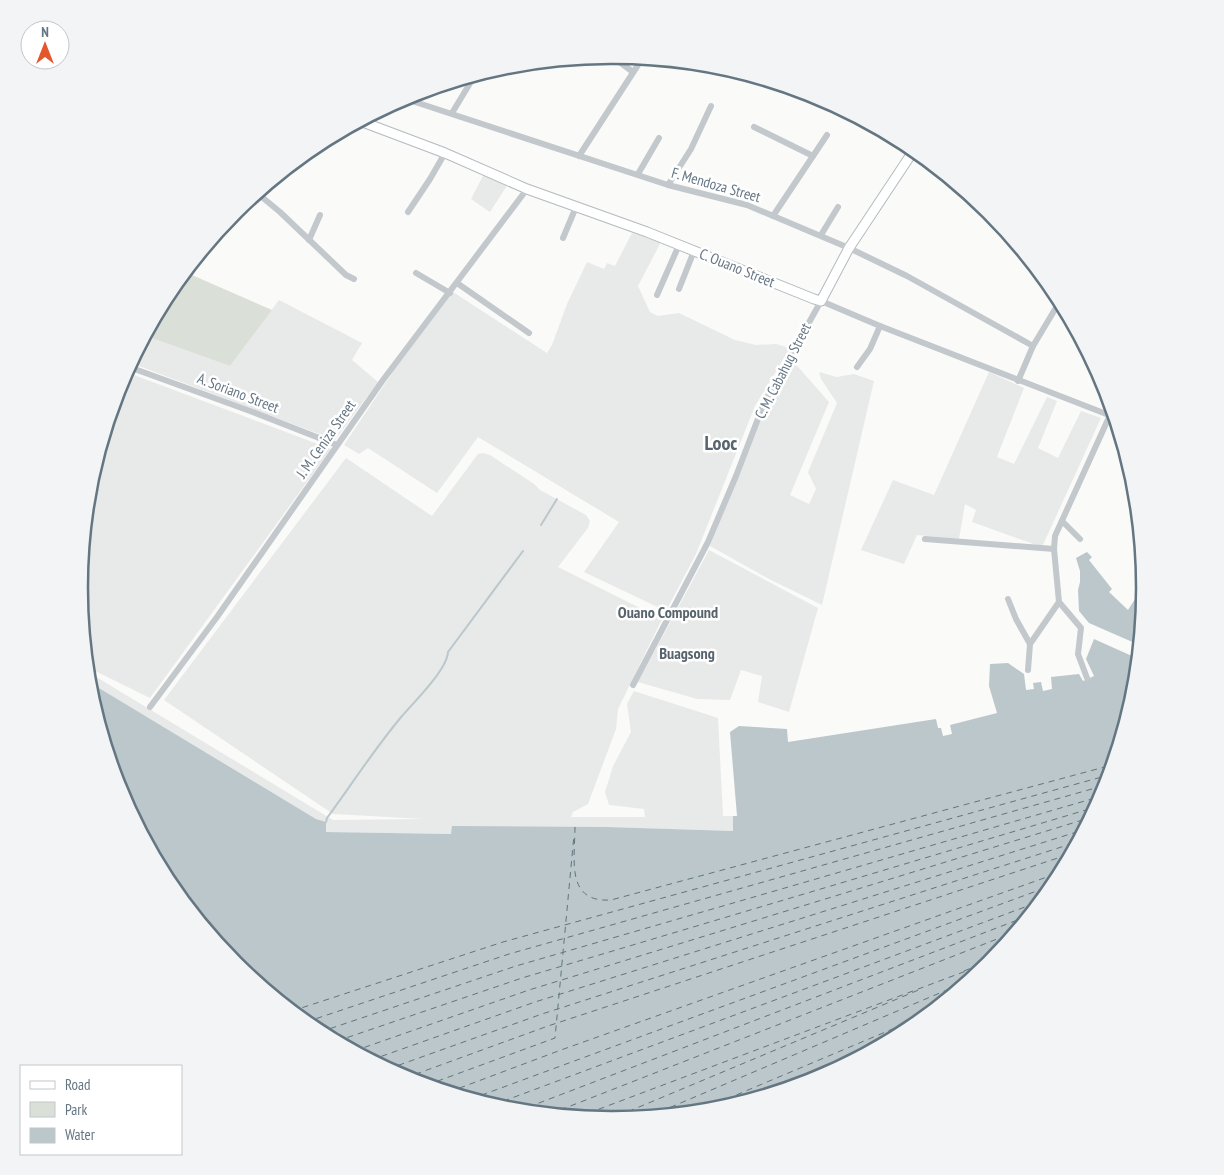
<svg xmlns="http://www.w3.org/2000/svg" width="1224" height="1175" viewBox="0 0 1224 1175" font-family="'PT Sans Narrow',sans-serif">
<rect width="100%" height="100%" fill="#fafaf8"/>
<g fill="#e8e9e9">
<polygon points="484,174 508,184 490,212 471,199"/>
<polygon points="632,233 661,242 638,286 650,312 658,316 679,313 735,340 756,345 776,344 790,348 755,406 696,554 666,611 584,572 619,522 478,437 437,493 368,448 359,454 344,445 395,369 453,292 547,353 552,345 567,304 587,262 604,269 607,263 615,266"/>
<polygon points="279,300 362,343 352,360 378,382 335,440 131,363 146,336 230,366"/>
<polygon points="792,360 829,402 790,495 809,504 816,489 808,472 837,403 821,379 819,372 837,377 854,374 874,381 822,605 767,578 710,546 767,401 782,387"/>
<polygon points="126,372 331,449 150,698 87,667 80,587 90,483 120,383"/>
<polygon points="989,372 1024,388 997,457 1014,464 1047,397 1057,401 1038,448 1058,458 1081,411 1101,418 1042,547 972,522 976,510 965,504 959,539 917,535 904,564 861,550 893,480 934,495"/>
<polygon points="483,453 490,455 534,484 540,490 586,515 590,521 588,528 558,567 662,619 618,709 616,729 588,804 573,812 571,817 645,817 644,809 609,805 605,792 613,766 631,732 627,704 634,691 718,718 723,816 733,816 733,831 607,827 452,826 452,834 326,832 326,822 316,819 89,682 88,672 333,820 424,819 333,814 164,700 346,458 432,516 478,454"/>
<polygon points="709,550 818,608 789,712 758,702 762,676 741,670 730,700 697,699 638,682"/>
</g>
<polygon fill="#dadfd7" points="185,272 272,310 230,366 146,336 162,305"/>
<polygon fill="#bbc7cb" points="1087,552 1092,557 1089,560 1112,589 1109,592 1128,610 1135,599 1143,603 1134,692 1104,792 1055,884 988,964 908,1030 816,1080 716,1110 612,1120 508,1110 408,1079 316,1030 235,964 169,883 120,791 90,691 89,682 316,819 326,822 326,832 451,834 452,826 607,827 733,831 733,816 737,816 730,732 739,726 787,729 788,742 936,719 938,728 941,728 943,736 952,734 950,725 997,713 989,686 990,664 1008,663 1024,674 1026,690 1034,689 1033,683 1041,682 1043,691 1052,689 1051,677 1079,674 1083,681 1094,676 1086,659 1094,639 1132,656 1137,644 1089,623 1079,611 1078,590 1080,582 1080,571 1076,558"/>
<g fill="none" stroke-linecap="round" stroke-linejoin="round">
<g stroke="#bbc7cb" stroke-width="2">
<polyline points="541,525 557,499"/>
<path d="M 326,822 L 327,818 C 352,784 375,748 402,716 C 414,702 447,670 448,652 L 523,551"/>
</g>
<g stroke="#60757c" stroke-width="1" stroke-dasharray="6 5" stroke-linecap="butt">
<path d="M 575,827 C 575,859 565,903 611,900 L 1112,765"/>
<polyline points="964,971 993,959"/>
<polyline points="292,1011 503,942 1109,775"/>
<polyline points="306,1022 509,954 1106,785"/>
<polyline points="320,1032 516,966 1102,796"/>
<polyline points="337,1041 522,978 1096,807"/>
<polyline points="354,1051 529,990 1089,818"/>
<polyline points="371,1060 535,1002 1083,830"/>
<polyline points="388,1069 542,1014 1077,842"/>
<polyline points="405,1078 548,1026 1070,854"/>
<polyline points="427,1085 555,1038 574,835"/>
<polyline points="449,1092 561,1050 1061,872"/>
<polyline points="775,1092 867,1052"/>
<polyline points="471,1099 1053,885"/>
<polyline points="493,1105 1041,901"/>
<polyline points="518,1111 1028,916"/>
<polyline points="696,1112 928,1014"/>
<polyline points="550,1114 1015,932"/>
<polyline points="650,1116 968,981"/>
<polyline points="578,1117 990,962"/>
<polyline points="608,1120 921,989"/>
</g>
<defs>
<polyline id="secondary" points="360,121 445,153 527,189 647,232 814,299 821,301 849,248 914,150"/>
</defs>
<use href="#secondary" stroke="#b3babf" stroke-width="11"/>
<g stroke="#c3c8cc" stroke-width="6">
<polyline points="610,55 633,72"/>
<polyline points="403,98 668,185 747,205 849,248 907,276 1033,346"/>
<polyline points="452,113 475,75"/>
<polyline points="754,127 813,156"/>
<polyline points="579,156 638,65 645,58"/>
<polyline points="638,174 659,138"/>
<polyline points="668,185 691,149 711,106"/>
<polyline points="257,193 280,212 346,275 354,279"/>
<polyline points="408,212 430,179 445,153"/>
<polyline points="773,216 827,135"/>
<polyline points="821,235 838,207"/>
<polyline points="563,238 576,207"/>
<polyline points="309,240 320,215"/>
<polyline points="416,273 450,293"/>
<polyline points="457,283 529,333"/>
<polyline points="679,289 694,251"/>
<polyline points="657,295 679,245"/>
<polyline points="129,367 250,411 337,445"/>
<polyline points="857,367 870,349 880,326"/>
<polyline points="1018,381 1033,346 1060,301"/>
<polyline points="1062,521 1080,539"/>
<polyline points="925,539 1054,549"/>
<polyline points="1008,599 1016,619 1030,644"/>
<polyline points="1059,602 1081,628 1078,654 1087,678"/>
<polyline points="1028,670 1030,644 1059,602 1054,549 1055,536 1110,415"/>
<polyline points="633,685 708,542 736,476 764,403 821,301 880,326 1114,417"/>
<polyline points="150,707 217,617 383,380 527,189"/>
</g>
<use href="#secondary" stroke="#fff" stroke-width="9"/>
</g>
<g text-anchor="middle" stroke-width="5" stroke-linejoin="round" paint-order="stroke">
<g font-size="15" fill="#657683" stroke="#fff">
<text transform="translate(716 185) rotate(16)" y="5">F. Mendoza Street</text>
<text transform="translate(737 268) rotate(22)" y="5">C. Ouano Street</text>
<text transform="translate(783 371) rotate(-63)" y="5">C. M. Cabahug Street</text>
<text transform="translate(238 393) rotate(21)" y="5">A. Soriano Street</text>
<text transform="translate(326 439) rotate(-55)" y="5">J. M. Ceniza Street</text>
</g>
<g font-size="16" font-weight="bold" fill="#57646e" stroke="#fff">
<text x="668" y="618">Ouano Compound</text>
<text x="687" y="659">Buagsong</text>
</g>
<g font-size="20" font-weight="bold" fill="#57646e" stroke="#fff">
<text x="721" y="450">Looc</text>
</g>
</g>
<path d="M0 0H1224V1175H0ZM611 64H613A523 523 0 0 1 1136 587V588A523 523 0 0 1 613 1111H611A523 523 0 0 1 88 588V587A523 523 0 0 1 611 64Z" fill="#f3f4f5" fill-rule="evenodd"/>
<path fill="none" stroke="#657683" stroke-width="2.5" d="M611 64H613A523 523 0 0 1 1136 587V588A523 523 0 0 1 613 1111H611A523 523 0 0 1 88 588V587A523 523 0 0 1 611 64Z"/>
<rect x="20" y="1065" width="162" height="90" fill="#ffffff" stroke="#c1c8cd"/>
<rect x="30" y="1081" width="25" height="8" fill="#ffffff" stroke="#c1c8cd"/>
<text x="65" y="1090" font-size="15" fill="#657683">Road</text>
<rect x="30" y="1102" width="25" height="15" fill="#dadfd7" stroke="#c1c8cd"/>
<text x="65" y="1115" font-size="15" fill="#657683">Park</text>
<rect x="30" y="1128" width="25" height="15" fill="#bbc7cb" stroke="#c1c8cd"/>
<text x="65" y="1140" font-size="15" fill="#657683">Water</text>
<g transform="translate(45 45)"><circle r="24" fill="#ffffff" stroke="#c1c8cd"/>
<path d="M0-4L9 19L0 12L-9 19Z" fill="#e4572e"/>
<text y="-8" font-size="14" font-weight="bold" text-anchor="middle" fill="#657683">N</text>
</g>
</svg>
